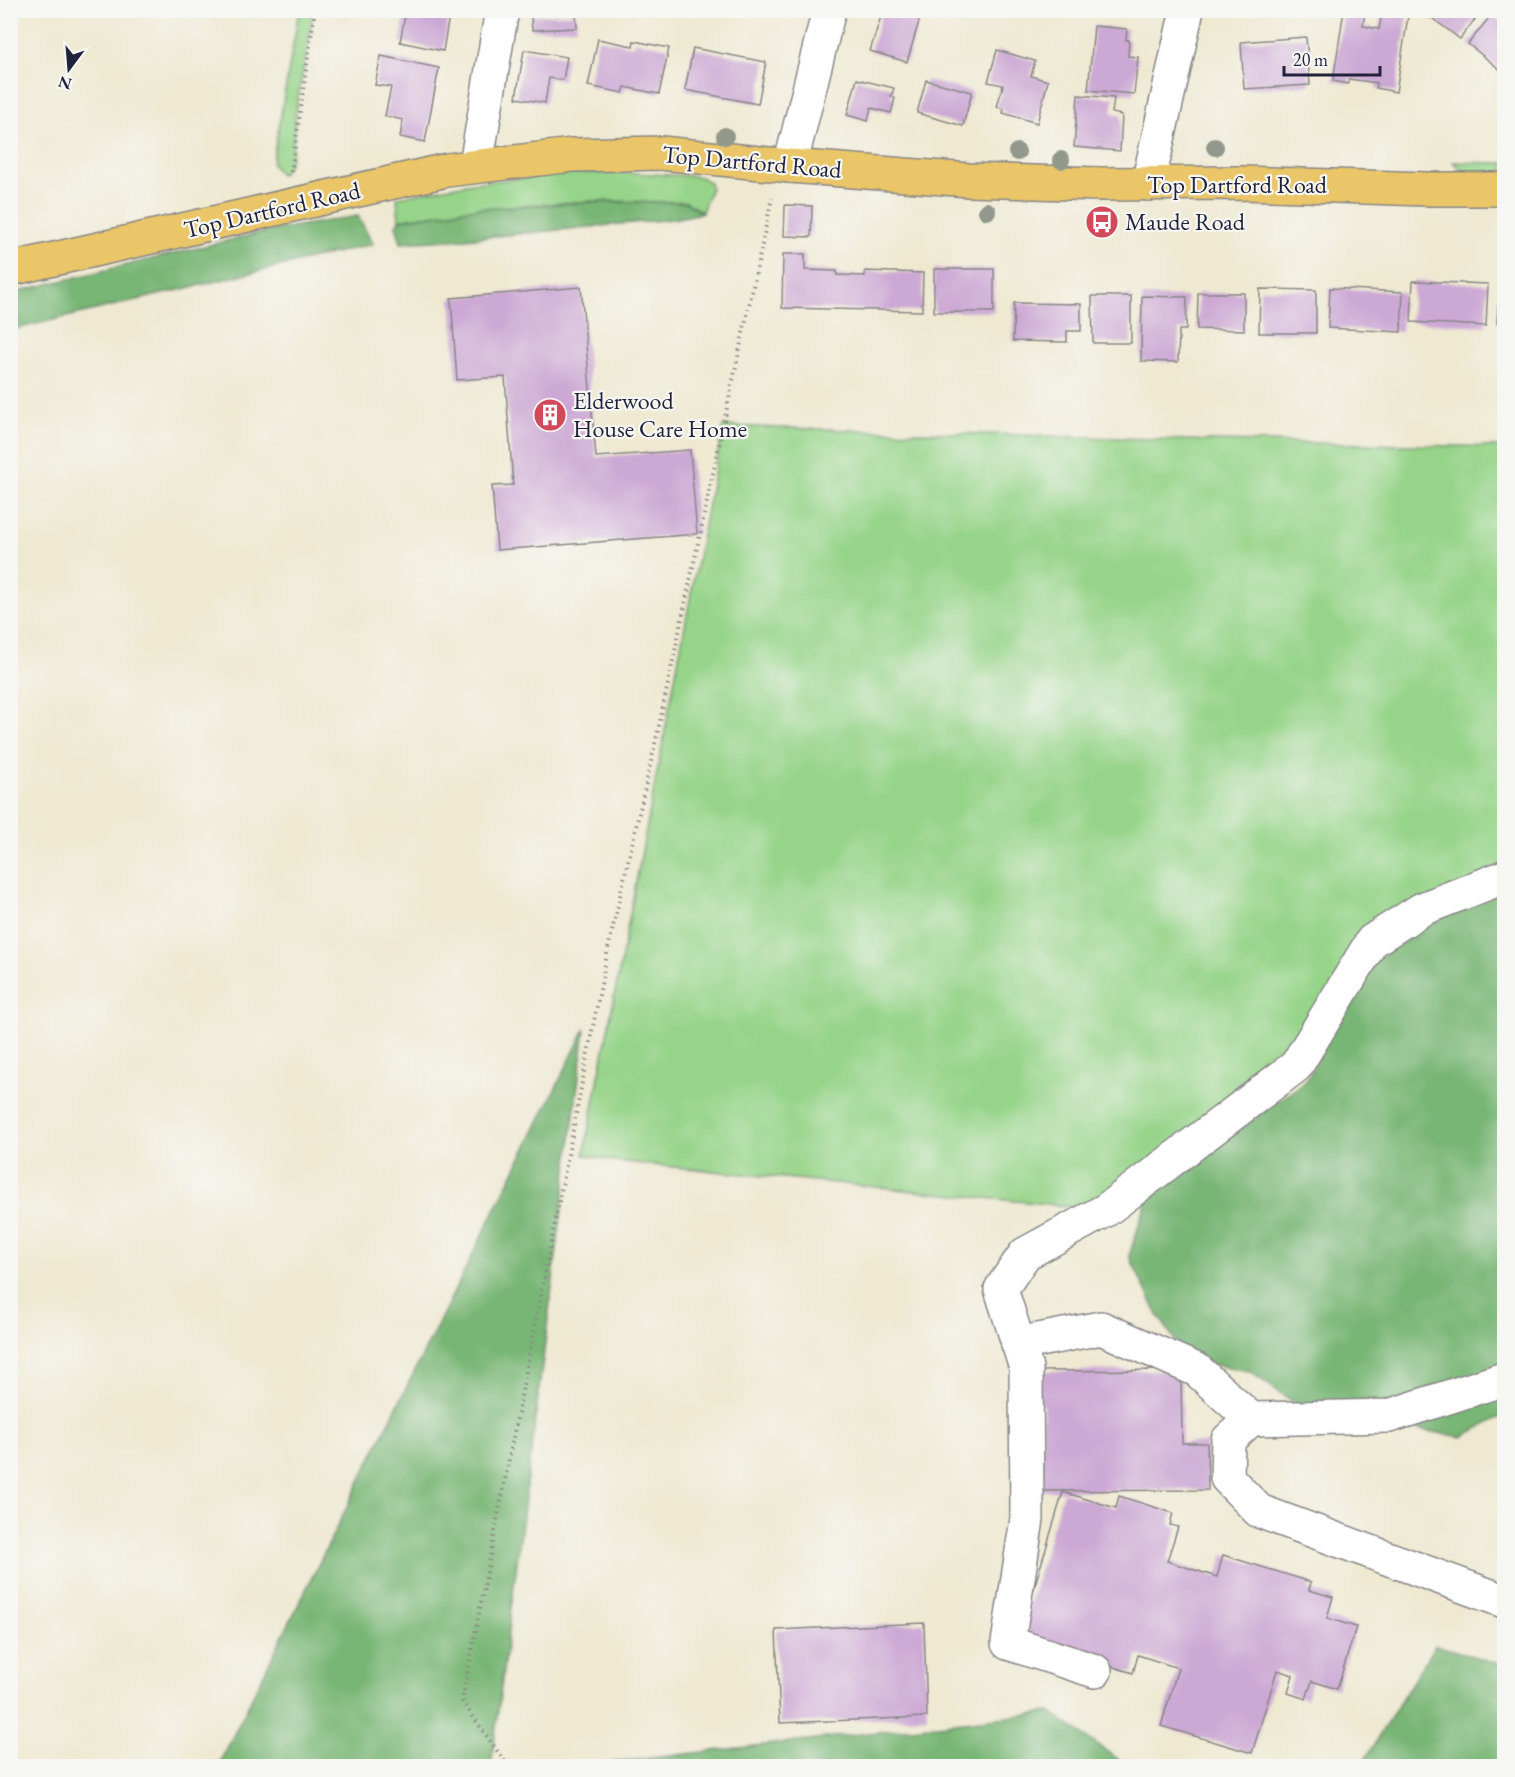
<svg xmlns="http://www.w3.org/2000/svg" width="1515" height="1777" viewBox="0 0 1515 1777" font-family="'EB Garamond',serif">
<rect width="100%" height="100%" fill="#f6f6f2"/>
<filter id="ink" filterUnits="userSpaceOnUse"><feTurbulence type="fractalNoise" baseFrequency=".0167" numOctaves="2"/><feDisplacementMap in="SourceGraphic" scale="12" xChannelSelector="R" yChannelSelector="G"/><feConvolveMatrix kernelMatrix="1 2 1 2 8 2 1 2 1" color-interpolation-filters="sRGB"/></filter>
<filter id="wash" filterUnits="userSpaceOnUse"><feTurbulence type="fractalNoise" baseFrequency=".008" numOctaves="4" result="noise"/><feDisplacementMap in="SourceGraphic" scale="24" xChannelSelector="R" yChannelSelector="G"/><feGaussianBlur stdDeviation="1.35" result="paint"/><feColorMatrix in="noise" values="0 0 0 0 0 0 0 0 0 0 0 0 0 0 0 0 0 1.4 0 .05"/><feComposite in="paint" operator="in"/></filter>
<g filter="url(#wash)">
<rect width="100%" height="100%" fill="#efe9d2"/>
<g fill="#96d489" stroke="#5c7b62" stroke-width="1.5">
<path d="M 299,11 L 313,11 C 310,40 303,69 298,98 C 294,118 295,139 291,158 C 290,165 286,169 282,174 L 279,173 L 272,164 Z"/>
<polygon points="1453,162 1504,163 1504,186 1479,187"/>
<polygon points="578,173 631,173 694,176 701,177 710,183 711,188 702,212 686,202 594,201 469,209 399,220 397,197 472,183"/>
<polygon points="723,426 1217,441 1504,447 1504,898 1372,941 1296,1066 1106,1210 614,1161 584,1155"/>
</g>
<g fill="#78b675" stroke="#4d6c58" stroke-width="1.5">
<polygon points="594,202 686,202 702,213 673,219 465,239 401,243 396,226 399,220 469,209"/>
<polygon points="358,216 373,244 11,330 11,293 267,231"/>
<polygon points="1504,891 1504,1415 1462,1437 1305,1410 1249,1371 1188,1360 1158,1315 1129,1256 1148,1197 1306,1081 1367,968 1446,907"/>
<polygon points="585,1029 491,1766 218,1766"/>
<polygon points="1435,1645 1504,1665 1504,1753 1501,1766 1361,1766"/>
<polygon points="1050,1712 1128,1766 583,1766"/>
</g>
<g id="blocks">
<g fill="#cca8d4">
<polygon points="406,10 450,10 443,51 400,42"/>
<polygon points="883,10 894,10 920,18 907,62 870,51"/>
<polygon points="1344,10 1365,10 1363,26 1379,29 1382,12 1408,16 1396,92 1376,88 1377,83 1349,79 1348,84 1333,81"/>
<polygon points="1409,10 1482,10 1460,39 1432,18 1409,13"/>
<polygon points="576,14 577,28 532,30 531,16"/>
<polygon points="1492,14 1504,24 1504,67 1502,71 1468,44"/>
<polygon points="1094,26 1127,29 1126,40 1129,40 1128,56 1138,57 1134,94 1088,90"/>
<polygon points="1306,37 1310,85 1244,89 1241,42"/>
<polygon points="598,39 633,46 634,41 669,48 659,94 625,87 623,93 588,86"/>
<polygon points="693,48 766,62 758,104 685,90"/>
<polygon points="524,50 567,57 563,80 549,78 545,103 516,98"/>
<polygon points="997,50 1035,61 1031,76 1048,81 1037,123 1003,113 1004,109 997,107 1003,85 988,82"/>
<polygon points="381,56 439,68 425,142 400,137 403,120 385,116 391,87 375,85"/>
<polygon points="857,79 894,88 891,97 895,98 891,113 871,108 868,121 847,115"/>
<polygon points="926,80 972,92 963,126 917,113"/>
<polygon points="1078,95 1114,98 1112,113 1122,115 1120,151 1074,147"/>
<polygon points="785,205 812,206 811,237 784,236"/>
<polygon points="783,254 805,254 805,270 837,271 837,275 865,276 865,271 923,273 922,311 782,308"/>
<rect x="934" y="269" width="60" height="43"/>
<polygon points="1501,269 1504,270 1504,323 1497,323"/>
<polygon points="1413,281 1488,284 1486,326 1411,322"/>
<polygon points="581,287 596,457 690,450 697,534 497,550 492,486 513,485 505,377 457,380 451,298"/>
<polygon points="1330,288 1403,292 1401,332 1328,328"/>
<polygon points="1260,289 1316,290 1316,333 1259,333"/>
<polygon points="1198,293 1244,293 1244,330 1197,329"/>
<polygon points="1092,296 1131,296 1131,343 1093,343"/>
<polygon points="1142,296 1187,297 1186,330 1179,330 1178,362 1141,361"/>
<polygon points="1014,303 1081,304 1081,331 1067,331 1067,342 1013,341"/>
<polygon points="1181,1370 1182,1443 1207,1443 1208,1490 1037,1491 1037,1442 1043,1443 1043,1403 1037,1403 1037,1371"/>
<polygon points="1063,1492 1116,1508 1119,1496 1173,1513 1170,1525 1178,1527 1167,1561 1217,1577 1223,1555 1311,1582 1309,1590 1333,1597 1327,1618 1356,1627 1337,1689 1312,1681 1306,1699 1288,1693 1293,1675 1277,1670 1252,1753 1161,1726 1178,1668 1138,1655 1133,1673 1019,1638"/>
<polygon points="924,1623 927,1717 780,1723 776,1630"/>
</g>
</g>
</g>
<g filter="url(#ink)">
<use href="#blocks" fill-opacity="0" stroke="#888686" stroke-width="1.5"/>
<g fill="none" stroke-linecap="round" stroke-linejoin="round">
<defs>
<g id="minor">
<polyline points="476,165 502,10"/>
<polyline points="790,166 829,10"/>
<polyline points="1148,184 1187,10"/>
<polyline points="1018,1344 1101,1328 1197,1370 1251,1419"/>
<polyline points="1504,1379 1389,1416 1251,1419 1228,1440 1227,1478 1259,1511 1504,1601"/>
<polyline points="1095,1671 1008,1643 1027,1519 1026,1368 1001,1289 1025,1254 1106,1210 1296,1066 1372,941 1422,909 1504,877"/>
</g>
<polyline id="major" points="10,269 447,170 572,155 661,153 790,166 969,180 1100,184 1243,183 1427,189 1504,189"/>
</defs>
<use href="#minor" stroke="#888686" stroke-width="36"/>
<use href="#major" stroke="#888686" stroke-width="36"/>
<g stroke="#888686" stroke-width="4" stroke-dasharray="1.5 4.5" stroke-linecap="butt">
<polyline points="291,172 315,10"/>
<polyline points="508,1766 462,1701 609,944 654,749 772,198"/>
</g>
<use href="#minor" stroke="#fff" stroke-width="33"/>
<use href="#major" stroke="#eac669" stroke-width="33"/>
</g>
<g fill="#92998c">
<circle cx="725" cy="136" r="9"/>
<circle cx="1215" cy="147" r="9"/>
<circle cx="1017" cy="152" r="9"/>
<circle cx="1061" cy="160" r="9"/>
<circle cx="987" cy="211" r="9"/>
</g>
</g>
<defs>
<symbol id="bus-disc" viewBox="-11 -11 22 22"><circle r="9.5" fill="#d1495b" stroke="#f6f6f2"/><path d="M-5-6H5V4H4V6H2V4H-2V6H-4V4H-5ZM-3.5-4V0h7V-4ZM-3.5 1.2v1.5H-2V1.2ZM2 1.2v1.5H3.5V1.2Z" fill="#fff"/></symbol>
<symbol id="building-disc" viewBox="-11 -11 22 22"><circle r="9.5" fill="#d1495b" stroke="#f6f6f2"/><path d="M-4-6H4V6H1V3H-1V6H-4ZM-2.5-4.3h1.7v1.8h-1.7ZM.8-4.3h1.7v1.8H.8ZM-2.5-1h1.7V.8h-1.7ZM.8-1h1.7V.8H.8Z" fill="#fff"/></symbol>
</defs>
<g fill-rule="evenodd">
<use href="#bus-disc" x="1083" y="203" width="38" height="38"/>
<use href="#building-disc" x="531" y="396" width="38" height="38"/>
</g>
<g text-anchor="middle" stroke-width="4.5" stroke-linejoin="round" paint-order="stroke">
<g font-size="24" fill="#22223b" stroke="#f6f6f2">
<text transform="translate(752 162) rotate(5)" y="8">Top Dartford Road</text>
<text x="1237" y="193">Top Dartford Road</text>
<text transform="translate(272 210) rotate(-13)" y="8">Top Dartford Road</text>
</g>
<g font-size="24" fill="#22223b" stroke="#f6f6f2" text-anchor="start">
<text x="1125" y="230">Maude Road</text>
<text x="573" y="409">Elderwood<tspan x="573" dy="28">House Care Home</tspan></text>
</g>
</g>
<rect width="1515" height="1777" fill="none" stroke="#f6f6f2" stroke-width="36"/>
<g transform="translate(69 69) rotate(196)" stroke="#f6f6f2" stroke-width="4.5" paint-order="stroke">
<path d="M0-4.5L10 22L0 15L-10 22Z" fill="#22223b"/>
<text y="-9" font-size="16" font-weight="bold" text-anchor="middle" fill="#22223b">N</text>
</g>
<path d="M1284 66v9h96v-9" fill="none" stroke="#22223b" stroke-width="3"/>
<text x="1293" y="66" font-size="18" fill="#22223b" stroke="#f6f6f2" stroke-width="4.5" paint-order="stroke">20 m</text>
</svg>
